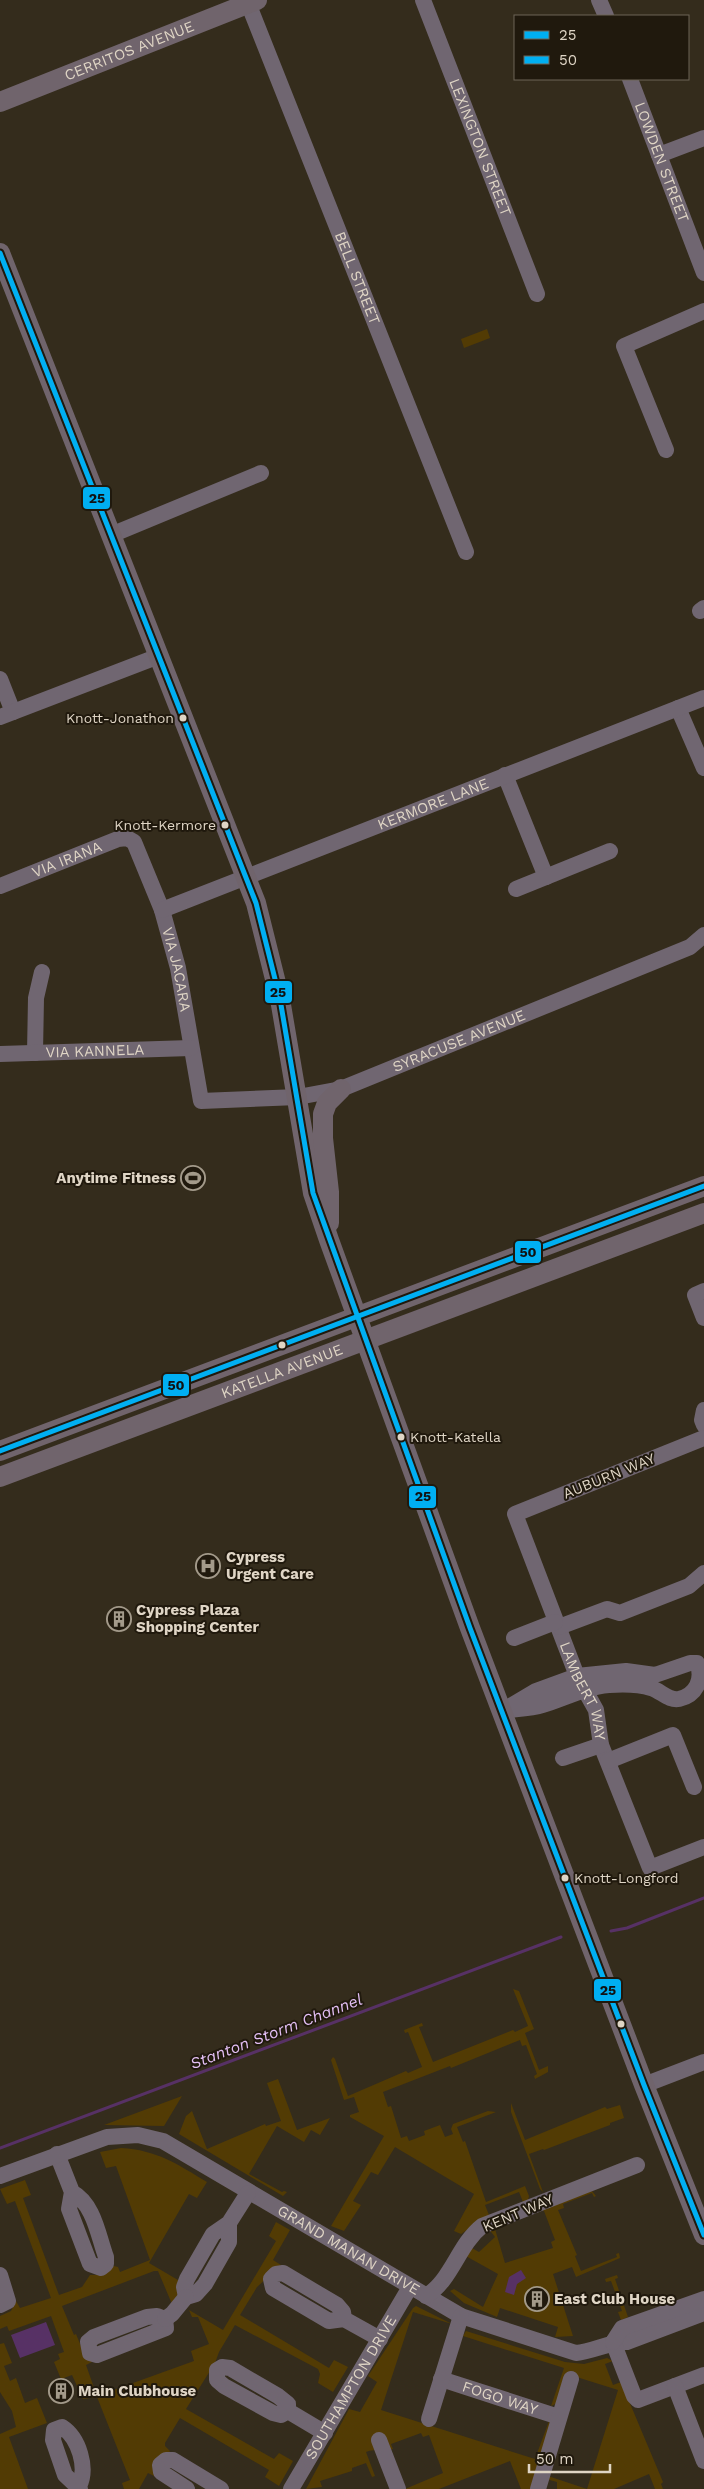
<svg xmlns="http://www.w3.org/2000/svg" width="704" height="2489" viewBox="0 0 704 2489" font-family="'Work Sans',sans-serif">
<rect width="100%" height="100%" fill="#342c1c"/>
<g fill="#523b04">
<polygon points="487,329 490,338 464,348 461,339"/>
<polygon points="513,1989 519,1991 534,2029 525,2033 539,2070 548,2066 548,2072 535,2079 534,2076 537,2074 526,2045 522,2046 520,2040 451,2068 450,2066 383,2092 388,2107 391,2106 401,2138 407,2136 409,2141 425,2135 424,2131 440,2125 445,2137 453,2134 451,2129 453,2124 488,2111 496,2112 457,2127 463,2142 465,2141 486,2202 525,2186 529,2196 528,2200 523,2202 519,2192 485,2205 489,2215 461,2234 454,2231 474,2194 395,2147 378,2175 371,2172 353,2201 361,2205 344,2231 331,2226 384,2136 350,2117 350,2115 359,2112 354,2097 344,2100 331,2060 333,2057 335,2059 348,2096 406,2071 408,2073 422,2067 408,2032 405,2033 404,2030 422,2023 423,2026 419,2027 433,2062 513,2030 515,2032 528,2026"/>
<polygon points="278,2079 297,2130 330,2118 320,2135 311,2130 304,2142 277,2126 249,2174 282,2192 284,2191 287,2192 283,2196 179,2134 186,2116 192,2111 207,2149 265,2124 266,2126 281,2121 267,2083"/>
<polygon points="182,2096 164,2126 104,2125"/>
<polygon points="511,2103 525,2140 605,2107 607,2109 620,2105 624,2118 610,2123 610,2125 544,2150 543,2149 529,2154 543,2192 540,2189 511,2112"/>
<path d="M 121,2148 C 157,2150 177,2164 207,2182 L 197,2198 L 189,2194 L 149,2263 L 178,2280 L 178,2294 L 172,2304 L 158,2271 L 154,2271 L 62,2306 L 74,2335 L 76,2334 L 85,2356 L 94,2361 L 86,2365 L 97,2396 L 194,2361 L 191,2351 L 209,2344 L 198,2317 L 192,2317 L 189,2310 L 223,2330 L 276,2241 L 269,2236 L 276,2222 L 290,2230 L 273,2260 L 281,2265 L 257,2287 L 240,2315 L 329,2368 L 334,2360 L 348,2367 L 333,2392 L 318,2383 L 320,2374 L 318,2369 L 235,2325 L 219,2352 L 215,2363 L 186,2409 L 274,2459 L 279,2453 L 293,2461 L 279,2486 L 265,2477 L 269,2470 L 180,2418 L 165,2443 L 165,2446 L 170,2451 L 156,2477 L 148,2473 L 139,2489 L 124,2489 L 122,2483 L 130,2480 L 97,2397 L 83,2399 L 72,2375 L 61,2379 L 54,2362 L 60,2359 L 58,2354 L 64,2352 L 51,2316 L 9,2331 L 7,2326 L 0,2329 L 0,2316 L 11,2311 L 16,2301 L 20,2308 L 51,2298 L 15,2201 L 7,2204 L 0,2189 L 25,2180 L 31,2195 L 23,2198 L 59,2295 L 82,2287 L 90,2275 L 104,2275 L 114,2266 L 118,2267 L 120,2272 L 150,2260 L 116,2166 L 106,2168 L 100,2152 Z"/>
<polygon points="592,2191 596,2196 594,2197 592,2193 563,2204 564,2208 558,2210 577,2255 575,2256 581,2271 617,2257 616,2254 619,2253 620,2258 576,2277 572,2267 553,2274 573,2336 555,2337 558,2327 500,2308 497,2317 464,2303 450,2291 454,2289 483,2307 498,2274 464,2255 470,2247 479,2252 495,2237 489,2229 495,2229 505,2263 553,2248 551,2242 555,2240 544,2211 541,2209"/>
<polygon points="617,2275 618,2278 615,2279 628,2317 621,2320 618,2312 622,2311 611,2281 606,2282 605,2279"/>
<path d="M 416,2306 L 452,2324 L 413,2312 L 381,2410 L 535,2459 L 549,2421 L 550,2424 L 532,2489 L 521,2489 L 510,2461 L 439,2489 L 405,2489 L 443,2473 L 429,2435 L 423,2437 L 421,2433 L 391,2444 L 393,2449 C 384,2451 376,2448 366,2452 L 375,2476 L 372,2477 L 366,2463 L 352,2468 L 352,2471 L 320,2481 L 322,2487 L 306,2489 L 349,2409 L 360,2412 L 377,2382 L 368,2376 L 413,2308 Z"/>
<polygon points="466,2331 565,2362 584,2364 607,2358 613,2361 605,2364 613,2385 621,2382 663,2482 661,2484 663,2489 655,2489 649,2474 614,2489 587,2489 618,2390 567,2374 558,2403 551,2406 564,2368 463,2336"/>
<polygon points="4,2343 12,2363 4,2366 10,2381 16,2378 25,2403 37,2398 47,2423 9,2437 28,2489 0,2489 0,2434 16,2427 12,2411 0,2392 0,2344"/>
<polygon points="548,2476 587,2489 557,2489 557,2482 546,2479"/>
</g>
<g fill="#573165">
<polygon points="521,2270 526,2278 517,2284 514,2295 505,2292 509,2277"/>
<polygon points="46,2322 55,2345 20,2358 11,2335"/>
</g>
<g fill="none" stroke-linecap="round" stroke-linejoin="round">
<g stroke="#573165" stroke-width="3">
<polyline points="611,1931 627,1928 704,1898"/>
<polyline points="0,2148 561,1937"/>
</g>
<g stroke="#706671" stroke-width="16">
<path id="s1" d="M 423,0 L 537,294"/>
<polyline points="599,0 606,16"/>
<path id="s2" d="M 248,3 L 466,552"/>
<path id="s3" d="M 630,79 L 704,273"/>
<polyline points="659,155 704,138"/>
<polyline points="666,450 624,346 704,311"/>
<polyline points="111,535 261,473"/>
<polyline points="700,611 704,608"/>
<polyline points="0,679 13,712"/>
<polyline points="678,708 704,768"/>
<polyline points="0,717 159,656"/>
<polyline points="505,775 546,877"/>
<path id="s4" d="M 0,886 L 118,839 L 127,838 L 134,842 L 162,910 L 178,968 L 201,1101 L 298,1097 L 341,1089 L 690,947 L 704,935"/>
<polyline points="516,889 610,851"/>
<path id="s5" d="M 162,910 L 704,698"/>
<polyline points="35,1053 36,998 42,972"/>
<path id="s6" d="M 0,1054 L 191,1048"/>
<polyline points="704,1291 695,1295 704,1318"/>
<polyline points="704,1410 702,1420 704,1425"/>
<path id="s7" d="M 704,1438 L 515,1514 L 577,1676 L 596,1710 L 601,1745 L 650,1868 L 704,1847"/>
<polyline points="559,1627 607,1609 620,1613 689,1586 704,1573"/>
<polyline points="514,1638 555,1622"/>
<path d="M 690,1663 L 697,1663 C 704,1679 696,1695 679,1699 C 669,1701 661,1691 651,1688 C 638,1684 623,1684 609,1685 C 586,1687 565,1698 543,1705 C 530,1709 515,1709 502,1711 L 536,1691 L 577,1676 L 626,1671 L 655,1675 Z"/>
<polyline points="563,1758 601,1745"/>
<polyline points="608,1761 673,1735 694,1787"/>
<polyline points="644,2085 704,2062"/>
<path d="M 57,2154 L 72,2192 C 94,2204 98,2235 106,2257 L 106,2264 L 101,2268 L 90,2264 L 69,2209 L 72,2192"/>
<path id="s8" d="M 0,2176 L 107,2137 L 138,2135 L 163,2141 L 461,2316 L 576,2353 C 594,2351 609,2342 627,2342 L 704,2313"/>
<polyline points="229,2223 229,2242 205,2284 196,2294 186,2297 184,2287 187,2279 213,2234 229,2223 248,2193"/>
<polyline points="0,2275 8,2301 0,2305"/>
<path d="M 426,2296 C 452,2280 458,2245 482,2226 L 637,2165"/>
<polygon points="157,2316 165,2319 166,2328 97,2355 90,2353 88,2342 94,2337 147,2317"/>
<polyline points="165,2319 172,2314 186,2297"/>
<polyline points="344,2319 329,2321 273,2288 271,2279 276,2274 283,2273 337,2305 343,2312 344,2319 380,2339"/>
<polyline points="613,2342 634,2396 638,2400 704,2375"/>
<polyline points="613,2342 622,2328 704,2299"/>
<path id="s9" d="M 441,2379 L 559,2417"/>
<polyline points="675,2386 704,2461"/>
<polyline points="288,2411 281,2415 273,2413 224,2386 217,2380 217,2370 222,2367 230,2368 278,2396 288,2404 288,2411 325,2433"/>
<polyline points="429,2419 461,2316"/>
<polyline points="379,2440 398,2489"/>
<path d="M 79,2486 C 88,2468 79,2438 62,2427 L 54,2430 L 53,2440 L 65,2475 L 80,2489"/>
<polyline points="187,2489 161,2472 160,2465 166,2460 173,2460 221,2489"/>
<path id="s10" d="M 291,2489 L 410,2287"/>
<polyline points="538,2489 571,2379"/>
</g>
<g stroke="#70646c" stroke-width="20">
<path id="s11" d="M 0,102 L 257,0"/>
<polyline points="0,253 256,903 280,999 313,1193 329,1240 470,1628 644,2085 704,2235"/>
<polyline points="329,1223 329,1192 323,1138 323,1114 327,1103 341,1089"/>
<polyline points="0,1451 704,1186"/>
<path id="s12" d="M 0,1477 L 704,1213"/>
</g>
<defs>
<polyline id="bus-1" points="0,253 256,903 280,999 313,1193 470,1628 644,2085 704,2235"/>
<polyline id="bus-2" points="0,1451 704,1186"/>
</defs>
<use href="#bus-1" stroke="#20190d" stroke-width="9"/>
<use href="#bus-2" stroke="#20190d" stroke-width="9"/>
<use href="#bus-1" stroke="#00aff2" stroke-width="5"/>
<use href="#bus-2" stroke="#00aff2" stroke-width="5"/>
</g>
<defs>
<symbol id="stadium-ring" viewBox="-11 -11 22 22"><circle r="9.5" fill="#20190d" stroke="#a39a8a" stroke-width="1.5"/><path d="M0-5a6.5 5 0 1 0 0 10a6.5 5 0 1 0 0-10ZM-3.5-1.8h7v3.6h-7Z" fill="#a39a8a"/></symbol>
<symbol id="hospital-ring" viewBox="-11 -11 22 22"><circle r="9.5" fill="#20190d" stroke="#a39a8a" stroke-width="1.5"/><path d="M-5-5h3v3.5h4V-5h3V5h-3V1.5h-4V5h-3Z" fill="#a39a8a"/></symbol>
<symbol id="building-ring" viewBox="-11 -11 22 22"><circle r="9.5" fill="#20190d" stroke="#a39a8a" stroke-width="1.5"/><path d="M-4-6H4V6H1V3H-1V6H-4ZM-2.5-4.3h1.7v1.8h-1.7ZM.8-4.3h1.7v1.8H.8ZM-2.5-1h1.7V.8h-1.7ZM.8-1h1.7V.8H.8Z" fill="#a39a8a"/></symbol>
</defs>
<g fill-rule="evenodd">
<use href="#stadium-ring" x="179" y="1164" width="28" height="28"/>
<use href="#hospital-ring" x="194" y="1552" width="28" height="28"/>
<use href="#building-ring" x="105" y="1605" width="28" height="28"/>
<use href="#building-ring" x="523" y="2285" width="28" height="28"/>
<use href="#building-ring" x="47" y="2377" width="28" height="28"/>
</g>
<g fill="#dfd5c5" stroke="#20190d" stroke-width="2">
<circle cx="183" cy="718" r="4.5"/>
<circle cx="225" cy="825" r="4.5"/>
<circle cx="282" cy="1345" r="4.5"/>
<circle cx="401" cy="1437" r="4.5"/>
<circle cx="565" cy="1878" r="4.5"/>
<circle cx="621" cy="2024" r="4.5"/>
</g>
<g text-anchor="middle" stroke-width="4" stroke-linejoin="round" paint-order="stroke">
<g font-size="14" fill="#dfd5c5" stroke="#20190d" text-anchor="end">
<text x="174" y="723">Knott-Jonathon</text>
<text x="216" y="830">Knott-Kermore</text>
<text x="410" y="1442" text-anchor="start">Knott-Katella</text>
<text x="574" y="1883" text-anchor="start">Knott-Longford</text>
</g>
<g font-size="15" fill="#dfd5c5" stroke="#20190d">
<text dy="5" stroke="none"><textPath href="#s11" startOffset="139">CERRITOS AVENUE</textPath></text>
<text dy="5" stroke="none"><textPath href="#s1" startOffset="158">LEXINGTON STREET</textPath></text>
<text dy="5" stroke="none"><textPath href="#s3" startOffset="89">LOWDEN STREET</textPath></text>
<text dy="5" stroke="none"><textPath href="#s2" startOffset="296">BELL STREET</textPath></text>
<text dy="5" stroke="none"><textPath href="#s5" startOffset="291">KERMORE LANE</textPath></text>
<text dy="5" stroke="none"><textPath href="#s4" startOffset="72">VIA IRANA</textPath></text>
<text dy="5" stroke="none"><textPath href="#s4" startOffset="279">VIA JACARA</textPath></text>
<text dy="5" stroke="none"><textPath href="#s4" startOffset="681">SYRACUSE AVENUE</textPath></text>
<text dy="5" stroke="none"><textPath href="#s6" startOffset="95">VIA KANNELA</textPath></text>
<text dy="5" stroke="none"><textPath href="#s12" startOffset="301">KATELLA AVENUE</textPath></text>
<text transform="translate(609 1476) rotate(-22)" y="5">AUBURN WAY</text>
<text dy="5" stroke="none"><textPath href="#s7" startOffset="394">LAMBERT WAY</textPath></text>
<text transform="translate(518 2213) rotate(-23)" y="5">KENT WAY</text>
<text dy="5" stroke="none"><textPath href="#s8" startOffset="386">GRAND MANAN DRIVE</textPath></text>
<text dy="5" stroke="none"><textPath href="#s10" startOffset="118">SOUTHAMPTON DRIVE</textPath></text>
<text dy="5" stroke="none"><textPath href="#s9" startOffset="62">FOGO WAY</textPath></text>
</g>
<g font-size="15" font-weight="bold" fill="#dfd5c5" stroke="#20190d" text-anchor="start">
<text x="176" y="1183" text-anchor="end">Anytime Fitness</text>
<text x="226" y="1562">Cypress<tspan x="226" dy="17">Urgent Care</tspan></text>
<text x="136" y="1615">Cypress Plaza<tspan x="136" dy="17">Shopping Center</tspan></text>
<text x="554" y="2304">East Club House</text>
<text x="78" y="2396">Main Clubhouse</text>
</g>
<g font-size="16" font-style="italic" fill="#e2bef3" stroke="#20190d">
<text transform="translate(276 2031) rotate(-21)" y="6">Stanton Storm Channel</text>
</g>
</g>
<g stroke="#20190d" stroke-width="2">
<rect x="82" y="486" width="29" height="24" rx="5" fill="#00aff2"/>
<rect x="264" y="980" width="29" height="24" rx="5" fill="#00aff2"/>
<rect x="514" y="1240" width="28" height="24" rx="5" fill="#00aff2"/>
<rect x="162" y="1373" width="28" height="24" rx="5" fill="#00aff2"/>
<rect x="408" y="1485" width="29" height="24" rx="5" fill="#00aff2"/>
<rect x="593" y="1978" width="29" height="24" rx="5" fill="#00aff2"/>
</g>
<g font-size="14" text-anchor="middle" font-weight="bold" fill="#111">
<text x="97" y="503">25</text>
<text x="278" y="997">25</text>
<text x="528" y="1257">50</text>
<text x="176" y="1390">50</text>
<text x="423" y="1501">25</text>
<text x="608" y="1995">25</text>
</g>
<rect x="514" y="15" width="175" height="65" fill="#20190d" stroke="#6c6457"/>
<rect x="524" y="31" width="25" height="8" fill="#00aff2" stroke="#6c6457"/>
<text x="559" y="40" font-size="15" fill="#dfd5c5">25</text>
<rect x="524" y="56" width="25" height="8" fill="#00aff2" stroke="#6c6457"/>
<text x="559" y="65" font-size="15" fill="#dfd5c5">50</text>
<path d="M529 2464v8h81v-8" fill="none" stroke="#dfd5c5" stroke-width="2.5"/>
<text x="536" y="2464" font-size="15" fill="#dfd5c5" stroke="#20190d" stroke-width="4" paint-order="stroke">50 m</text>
</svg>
